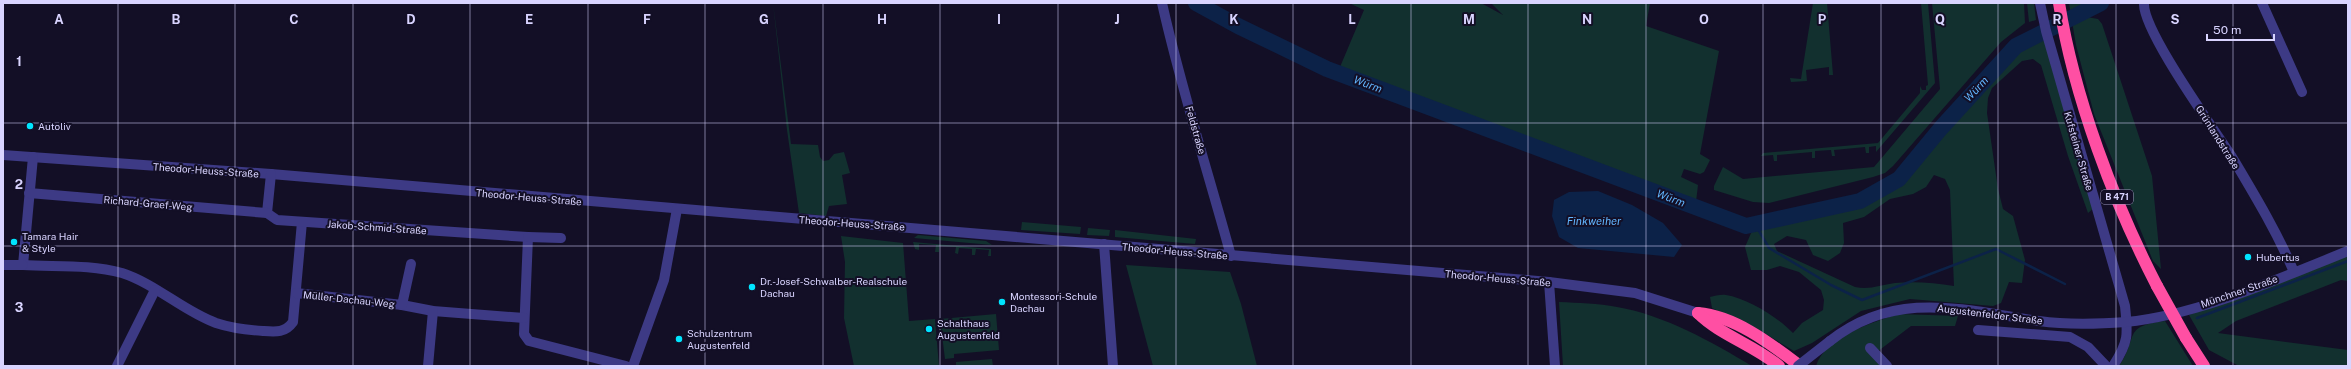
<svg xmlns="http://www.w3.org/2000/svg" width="2351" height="369" viewBox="0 0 2351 369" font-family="'Public Sans',sans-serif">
<rect width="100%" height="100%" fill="#130f26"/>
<g fill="#12302f" fill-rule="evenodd">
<polygon points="773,3 791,144 818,145 820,157 823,161 829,160 834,154 844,152 850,173 842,175 847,204 829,206 826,216 799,213 787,130"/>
<polygon points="1349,3 1481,3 1503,15 1491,3 1650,3 1646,26 1719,51 1700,154 1710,160 1704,172 1700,174 1684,169 1681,177 1698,185 1696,202 1340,67 1364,10"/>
<polygon points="1813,3 1827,3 1833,75 1829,75 1829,67 1806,70 1807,81 1791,82 1790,78 1801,79"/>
<polygon points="1921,3 1928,3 1935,83 1876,152 1876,146 1869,147 1869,153 1866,153 1865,147 1834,150 1835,156 1832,156 1831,150 1815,151 1815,158 1812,158 1812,152 1777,155 1777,161 1774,161 1773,155 1761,156 1763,153 1878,143 1920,93 1920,86 1922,90 1926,90 1926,86 1928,85"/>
<polygon points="1932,3 2024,3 2025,23 2001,42 1893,166 1885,173 1873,177 1769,203 1753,202 1714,190 1714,186 1723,167 1743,179 1874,167 1940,89"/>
<polygon points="2027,3 2034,3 2036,20 2029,22"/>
<polygon points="2069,3 2084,3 2087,17 2098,19 2102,24 2152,176 2161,269 2153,261 2094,114 2076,45"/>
<path d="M 2033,37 L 2049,43 L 2095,207 L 2088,213 L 2068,156 L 2041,65 L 2033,59 L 2022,61 L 1992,88 L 1988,98 L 1987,113 L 1998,189 L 2003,209 L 2013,216 L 2025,260 L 2022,283 L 2009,282 L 2001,303 L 1993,306 L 1910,299 L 1861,311 L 1812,343 L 1794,351 L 1754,327 L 1712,308 L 1710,297 C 1715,296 1721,294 1726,295 C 1747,298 1779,318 1793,333 L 1802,323 L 1823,310 L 1824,300 L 1821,290 L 1799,272 L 1780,266 L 1767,270 L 1751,270 L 1745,247 L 1755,224 L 1860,201 L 1899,179 L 1988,74 L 2016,46 ZM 1934,175 L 1945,179 L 1950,190 L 1954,286 C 1935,283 1915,281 1895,283 C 1880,285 1870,290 1855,287 L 1777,251 L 1774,244 L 1787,236 L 1806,240 L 1813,255 L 1828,261 L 1840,253 L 1844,243 L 1843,223 L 1864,217 L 1890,199 L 1913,194 L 1926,187 Z"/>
<polygon points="1022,222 1081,227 1080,234 1021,230"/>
<polygon points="1088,228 1110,230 1109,236 1087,235"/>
<polygon points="1115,230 1196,239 1195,244 1115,237"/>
<polygon points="918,235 986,241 992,245 914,238"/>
<polygon points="841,236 903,243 909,321 935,319 939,366 854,366 844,318 845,262"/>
<polygon points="913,242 991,249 991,256 988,256 989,250 976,249 975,255 972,255 972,249 959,248 958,254 955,253 956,247 939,246 939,252 935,252 936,245 919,244 919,250 915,249"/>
<polygon points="2348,255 2348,281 2341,280 2236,321 2218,333 2348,350 2348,366 2239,366 2209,350 2189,315"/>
<polygon points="1126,265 1230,272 1241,304 1257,366 1153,366"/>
<path d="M 1559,302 C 1578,303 1598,303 1617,307 C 1664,315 1712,342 1752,366 L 1563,366 Z"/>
<polygon points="996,314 999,350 954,354 954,358 945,359 940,319"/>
<path d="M 1899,314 L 1958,316 L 1955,326 L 1911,326 L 1873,355 L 1883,366 L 1816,366 C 1825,337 1873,322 1899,314 Z"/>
<path d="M 2165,321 L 2193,366 L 2119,366 C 2139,338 2121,326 2165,321 Z"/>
<polygon points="992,359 993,366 956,366 956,362"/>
</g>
<polygon fill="#0c2248" points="1598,191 1632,205 1663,223 1682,245 1674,257 1578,248 1559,237 1552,216 1554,200 1569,192"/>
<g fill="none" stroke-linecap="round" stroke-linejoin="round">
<g stroke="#0c2248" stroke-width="2.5">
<polyline points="1755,224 1769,248 1831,285 1862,300 1996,249 2065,284"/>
<polyline points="2197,318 2348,261"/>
</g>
<polyline stroke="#0c2248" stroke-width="16" points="1196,3 1238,26 1327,69 1746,226 1860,201 1899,179 1941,128 2016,46 2101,3"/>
<g stroke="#3d3a85" stroke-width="10">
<path d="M 1162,3 C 1181,88 1208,172 1231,256"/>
<path d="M 2040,3 L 2046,31 L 2125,306 C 2128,334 2129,342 2113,366"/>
<path d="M 2144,3 C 2142,30 2214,129 2232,157 C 2254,194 2277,232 2294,272"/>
<polyline points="2262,3 2302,92"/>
<polyline points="3,155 271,174 1549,282 1635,293 1698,313"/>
<path d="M 33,157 L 23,265 C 55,267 90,264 122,273 C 156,284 183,311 216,323 C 231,328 247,330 263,331 C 276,332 285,333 293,322 L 302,222"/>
<polyline points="271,174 267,213 277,220 528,237 524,334 529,341 626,366"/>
<polyline points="29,193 267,213"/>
<polyline points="528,237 561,238"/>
<polyline points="1104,244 1113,366"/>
<polyline points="3,265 23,265"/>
<polyline points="1549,282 1555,366"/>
<polyline points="296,293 402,305 433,311 524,318"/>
<polyline points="402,305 411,264"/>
<polyline points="1978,330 2070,337 2088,347 2106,366"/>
<path d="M 1830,341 C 1896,289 1963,310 2039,321 C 2067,325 2099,324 2126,322 C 2199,315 2280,278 2348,251"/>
<polyline points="1870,348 1887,366"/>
<polyline points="117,366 155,290"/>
<polyline points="428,366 433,311"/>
<polyline points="633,366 664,280 677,209"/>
</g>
<g stroke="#ff4fa3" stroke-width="12">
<path d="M 2059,3 C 2074,97 2114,203 2157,286"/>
<path d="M 1698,313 C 1735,316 1771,344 1800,366"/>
<path d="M 1698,313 C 1720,335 1754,345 1779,366"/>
<polyline points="2186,338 2204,366"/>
</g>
<polyline stroke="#3d3a85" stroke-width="10" points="1798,366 1830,341"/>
<polyline stroke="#ff4fa3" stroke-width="12" points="2157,286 2186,338"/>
</g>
<path fill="none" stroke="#d9d4ff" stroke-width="1" stroke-opacity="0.55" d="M 118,3 L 118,366M 235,3 L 235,366M 353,3 L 353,366M 470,3 L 470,366M 588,3 L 588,366M 705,3 L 705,366M 823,3 L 823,366M 940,3 L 940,366M 1058,3 L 1058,366M 1176,3 L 1176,366M 1293,3 L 1293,366M 1411,3 L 1411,366M 1528,3 L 1528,366M 1646,3 L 1646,366M 1763,3 L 1763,366M 1881,3 L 1881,366M 1998,3 L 1998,366M 2116,3 L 2116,366M 2233,3 L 2233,366M 3,123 L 2348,123M 3,246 L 2348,246"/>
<g fill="#00e5ff" stroke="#130f26" stroke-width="1.5">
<circle cx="30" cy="126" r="4"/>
<circle cx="14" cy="242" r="4"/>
<circle cx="2248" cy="257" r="4"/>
<circle cx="752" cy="287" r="4"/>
<circle cx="1002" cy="302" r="4"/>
<circle cx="929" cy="329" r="4"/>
<circle cx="679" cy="339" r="4"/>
</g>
<g text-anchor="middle" stroke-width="4" stroke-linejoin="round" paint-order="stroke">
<rect fill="#130f26" stroke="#9e99be" stroke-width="1" x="2101" y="190" width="32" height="14" rx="3"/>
<g font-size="9" font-weight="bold" fill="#d9d4ff">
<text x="2117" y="200">B 471</text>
</g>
<g font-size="10" fill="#d9d4ff" stroke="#130f26" text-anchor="start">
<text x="38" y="130">Autoliv</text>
<text x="22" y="240">Tamara Hair<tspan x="22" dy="12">&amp; Style</tspan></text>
<text x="2256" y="261">Hubertus</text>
<text x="760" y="285">Dr.-Josef-Schwalber-Realschule<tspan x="760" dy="12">Dachau</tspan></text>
<text x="1010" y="300">Montessori-Schule<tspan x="1010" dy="12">Dachau</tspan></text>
<text x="937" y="327">Schalthaus<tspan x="937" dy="12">Augustenfeld</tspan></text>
<text x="687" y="337">Schulzentrum<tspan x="687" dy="12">Augustenfeld</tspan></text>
</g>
<g font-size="10" fill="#d9d4ff" stroke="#130f26">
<text transform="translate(1196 130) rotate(74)" y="4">Feldstraße</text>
<text transform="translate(2218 137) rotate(58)" y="4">Grünlandstraße</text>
<text transform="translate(2079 151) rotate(74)" y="4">Kufsteiner Straße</text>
<text transform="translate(206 170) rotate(4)" y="4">Theodor-Heuss-Straße</text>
<text transform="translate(529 197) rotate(5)" y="4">Theodor-Heuss-Straße</text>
<text transform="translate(148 203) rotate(5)" y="4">Richard-Graef-Weg</text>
<text transform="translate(852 223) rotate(4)" y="4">Theodor-Heuss-Straße</text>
<text transform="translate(377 227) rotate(4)" y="4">Jakob-Schmid-Straße</text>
<text transform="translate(1175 251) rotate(5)" y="4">Theodor-Heuss-Straße</text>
<text transform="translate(1498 278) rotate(5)" y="4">Theodor-Heuss-Straße</text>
<text transform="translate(2239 291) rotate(-19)" y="4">Münchner Straße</text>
<text transform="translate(349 299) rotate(6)" y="4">Müller-Dachau-Weg</text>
<text transform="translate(1990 314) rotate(7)" y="4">Augustenfelder Straße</text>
</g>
<g font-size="11" font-style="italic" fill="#62b6ff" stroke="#130f26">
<text transform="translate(1368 84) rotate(21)" y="4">Würm</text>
<text transform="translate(1976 89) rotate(-47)" y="4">Würm</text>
<text transform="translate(1671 198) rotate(21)" y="4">Würm</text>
<text x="1594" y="225">Finkweiher</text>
</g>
</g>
<g font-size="13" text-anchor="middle" font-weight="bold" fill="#d9d4ff" stroke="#130f26" stroke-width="4" stroke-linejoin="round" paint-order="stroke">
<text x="59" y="24">A</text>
<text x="176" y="24">B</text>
<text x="294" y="24">C</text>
<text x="411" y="24">D</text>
<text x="529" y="24">E</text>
<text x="647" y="24">F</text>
<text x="764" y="24">G</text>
<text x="882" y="24">H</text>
<text x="999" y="24">I</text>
<text x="1117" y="24">J</text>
<text x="1234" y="24">K</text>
<text x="1352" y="24">L</text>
<text x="1469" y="24">M</text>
<text x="1587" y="24">N</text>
<text x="1704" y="24">O</text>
<text x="1822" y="24">P</text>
<text x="1940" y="24">Q</text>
<text x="2057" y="24">R</text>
<text x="2175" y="24">S</text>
<text x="19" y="66">1</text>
<text x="19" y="189">2</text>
<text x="19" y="312">3</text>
</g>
<rect width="2351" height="369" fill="none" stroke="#d9d4ff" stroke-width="8"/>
<path d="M2207 34v6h67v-6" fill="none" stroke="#d9d4ff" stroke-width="2"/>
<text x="2213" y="34" font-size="12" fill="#d9d4ff" stroke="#130f26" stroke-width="3" paint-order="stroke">50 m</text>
</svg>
